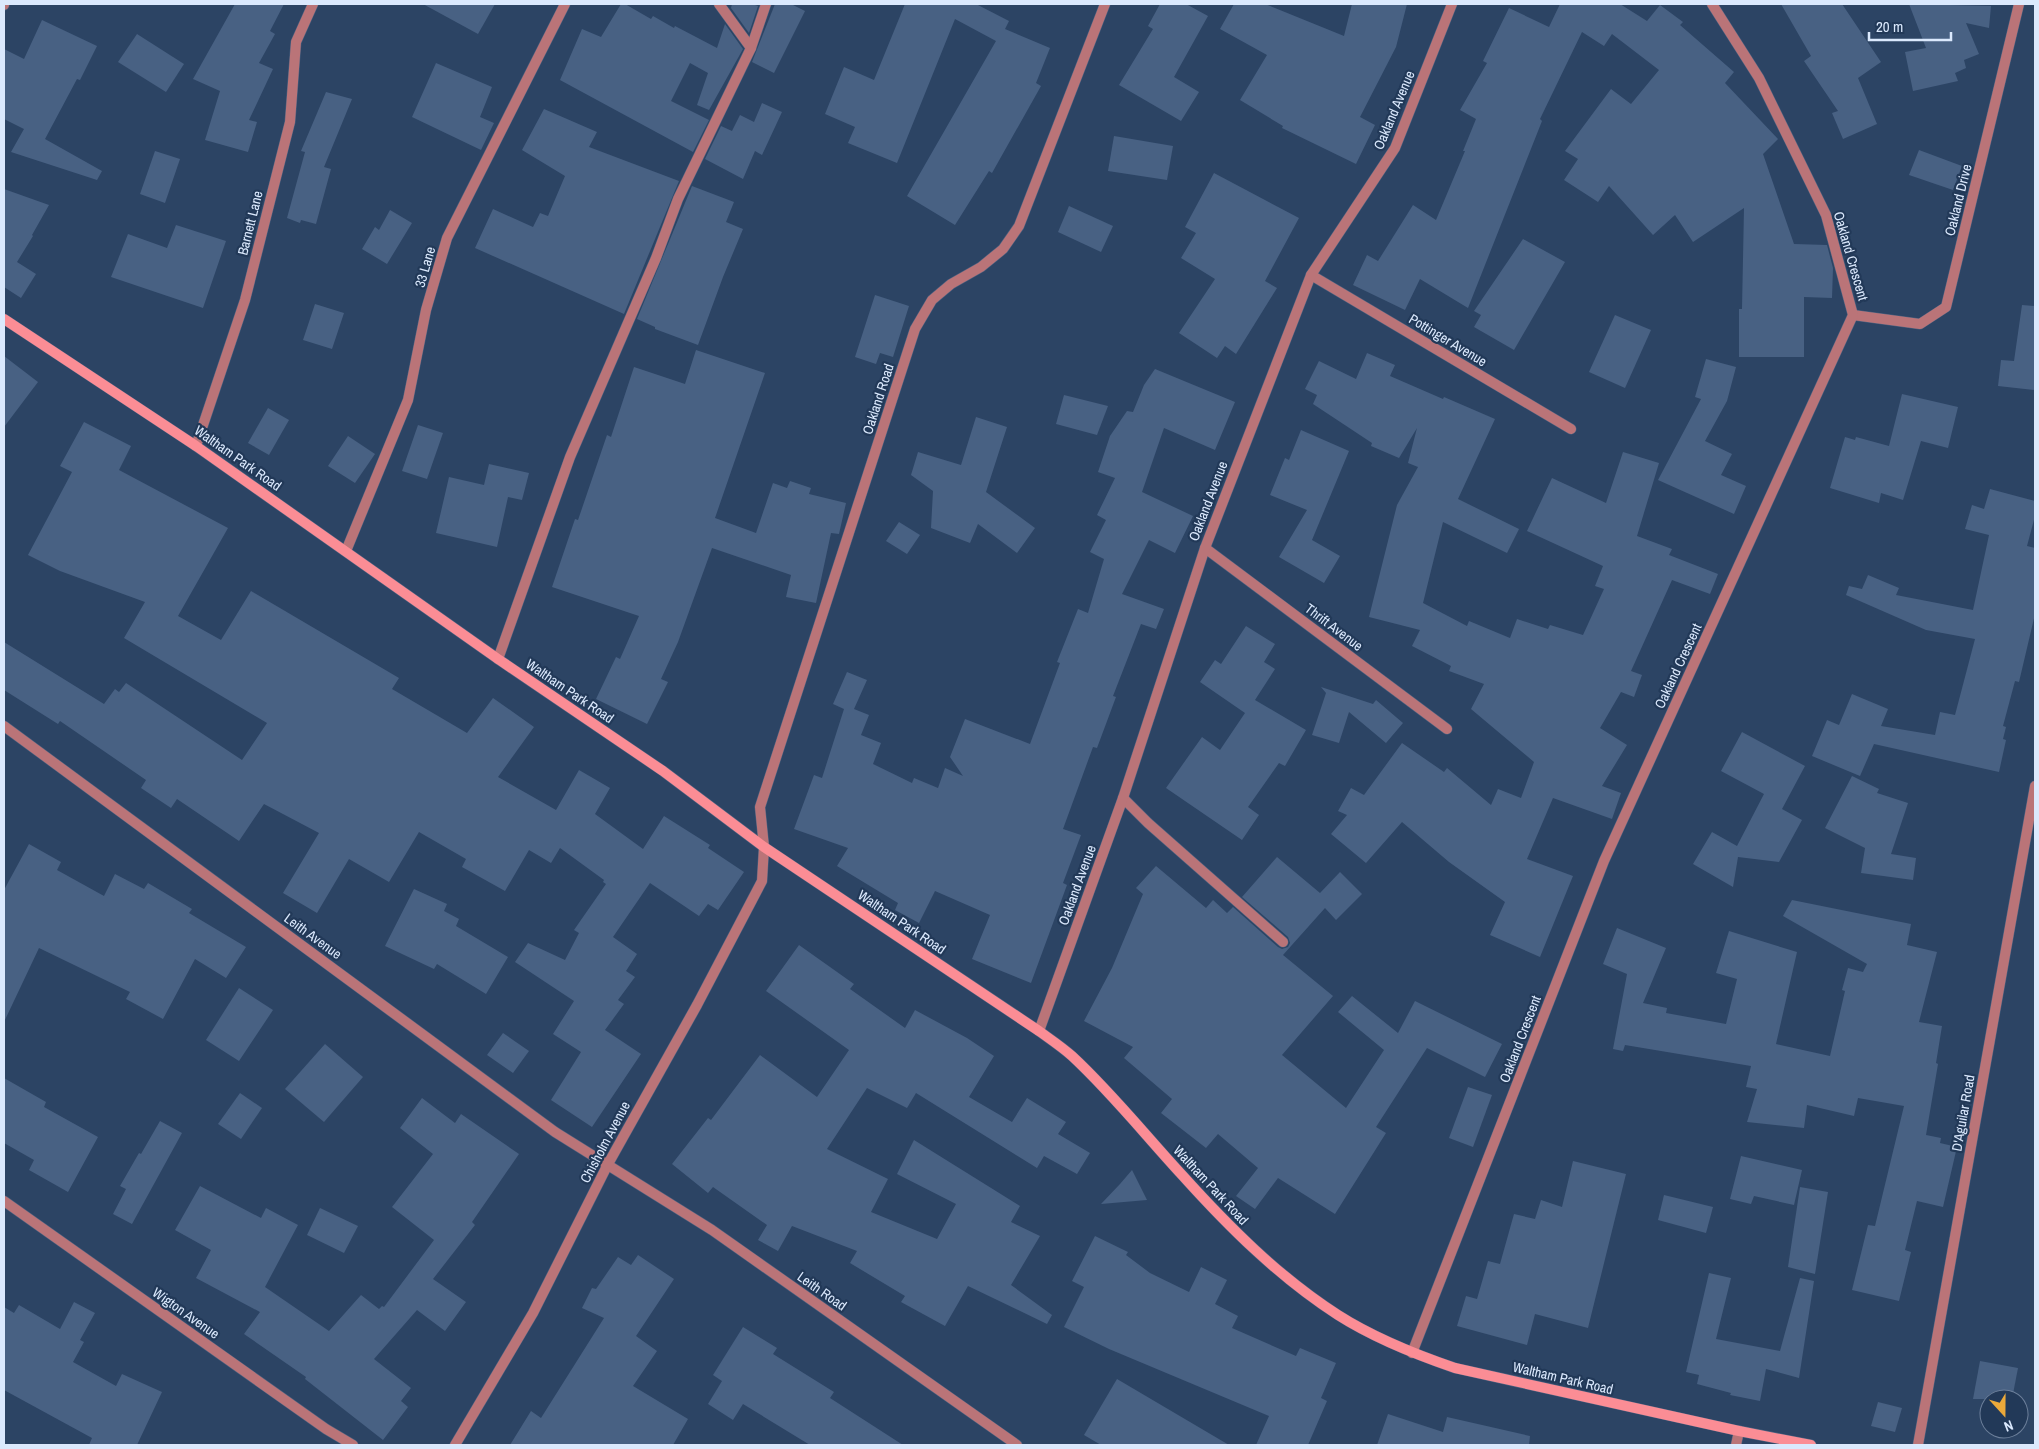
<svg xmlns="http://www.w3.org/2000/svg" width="2039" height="1449" viewBox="0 0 2039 1449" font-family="'Archivo Narrow',sans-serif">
<rect width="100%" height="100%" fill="#2c4464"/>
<g fill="#486183">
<polygon points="235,4 284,4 270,31 275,34 259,63 273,69 249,120 257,122 248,152 205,140 220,91 193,79"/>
<polygon points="423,4 495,4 478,34"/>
<polygon points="621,4 625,4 651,19 653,16 674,28 675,26 717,48 725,24 743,49 709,110 697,105 708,73 690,63 671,101 709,120 693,152 560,80 582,29 601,37"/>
<polygon points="732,4 752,4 758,6 749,33 731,8"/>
<polygon points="775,4 791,4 805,11 774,73 752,62"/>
<polygon points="905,4 976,4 1009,21 1005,29 1050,48 1036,83 1041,86 992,173 989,171 955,225 907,196 996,41 955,19 897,163 848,143 855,127 825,114 844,67 874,80"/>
<polygon points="1160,4 1186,4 1208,16 1174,77 1199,92 1181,121 1119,85 1153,29 1148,26"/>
<polygon points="1234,4 1265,4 1344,36 1352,4 1407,4 1396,47 1360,117 1375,125 1356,164 1282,128 1283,126 1240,100 1267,55 1220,29"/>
<polygon points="1560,4 1620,4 1647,21 1660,5 1683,22 1680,25 1734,72 1725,83 1778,139 1763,154 1794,244 1827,245 1833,268 1832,298 1804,297 1804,357 1739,357 1739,309 1742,309 1744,208 1693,242 1675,215 1653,235 1609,186 1598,202 1564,180 1578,159 1565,151 1611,89 1631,104 1659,70 1612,34 1604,46 1582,32 1540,119 1542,121 1468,308 1420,279 1405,310 1353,285 1367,255 1378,261 1413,205 1436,220 1465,151 1463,151 1476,119 1460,110 1487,63 1483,61 1509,8 1549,27"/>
<polygon points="1781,4 1842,4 1881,62 1858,78 1877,124 1843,139 1832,113 1838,111 1804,61 1811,56"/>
<polygon points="1909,4 1991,6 1989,28 1966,23 1979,54 1964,60 1966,68 1955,73 1958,81 1913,91 1905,52 1926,48"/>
<polygon points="42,20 97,46 80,80 77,79 45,139 102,171 97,180 11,152 24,129 4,119 4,49 24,59"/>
<polygon points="137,34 184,64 166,92 118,62"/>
<polygon points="436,63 492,87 480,117 494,123 481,150 412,117"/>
<polygon points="326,92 352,99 324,167 331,169 316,224 301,220 300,223 287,218 305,152 301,151"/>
<polygon points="762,103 782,112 762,155 755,151 743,179 705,159 721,126 732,131 740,115 754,122"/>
<polygon points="544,109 597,132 589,147 679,181 624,314 475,248 493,209 533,227 540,213 548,216 565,176 522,150"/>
<polygon points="1114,136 1173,146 1167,180 1108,171"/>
<polygon points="1919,150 1962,166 1953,190 1909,175"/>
<polygon points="155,151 180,159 165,203 140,194"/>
<polygon points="1214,173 1299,218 1265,281 1277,288 1236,354 1225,346 1217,358 1179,333 1215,279 1181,258 1196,233 1185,227"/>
<polygon points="692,186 734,202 726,222 743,229 723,277 698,345 655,329 655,327 637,319"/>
<polygon points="4,189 49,205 32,235 33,236 17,262 36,274 21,298 4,287"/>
<polygon points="1069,206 1113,226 1101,252 1058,232"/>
<polygon points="390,210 412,223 387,264 362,249 375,227 379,230"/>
<polygon points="176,225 226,241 203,308 111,277 128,234 167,248"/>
<polygon points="1523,239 1565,262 1514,350 1474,327 1481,315 1474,311"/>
<polygon points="875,295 909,306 893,357 880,353 876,364 855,357"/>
<polygon points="315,304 344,313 332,349 303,340"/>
<polygon points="2022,305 2035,306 2035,390 1998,386 2001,360 2014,361"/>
<polygon points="1615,315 1651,330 1625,388 1589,372"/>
<polygon points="696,350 765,373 715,518 756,533 773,483 787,488 790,481 811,488 809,494 846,503 839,534 831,533 816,603 786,597 791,575 712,548 678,642 661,679 668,682 647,724 596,699 616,657 620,659 639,616 552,587 575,519 578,520 607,435 611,437 634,367 685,384"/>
<polygon points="1367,353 1395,365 1390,376 1443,399 1444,397 1495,419 1458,499 1519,529 1507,553 1443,522 1423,603 1467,626 1469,621 1510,638 1517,619 1548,629 1550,625 1583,635 1604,589 1595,586 1603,566 1527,531 1552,478 1606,503 1623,452 1659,463 1637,536 1672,549 1669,555 1718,574 1710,594 1672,580 1631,671 1642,675 1634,697 1621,692 1600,728 1627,745 1602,786 1621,793 1612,819 1553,798 1527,859 1573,876 1540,957 1490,935 1505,902 1449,862 1402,822 1366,863 1331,834 1347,815 1338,811 1351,788 1364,795 1402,743 1444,772 1447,768 1491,805 1498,789 1521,798 1534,762 1471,709 1484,684 1449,671 1451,666 1412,646 1420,630 1369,617 1397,505 1418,467 1408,463 1417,428 1399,458 1371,446 1372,443 1313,404 1317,395 1305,389 1319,361 1356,379"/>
<polygon points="4,356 38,382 4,427"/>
<polygon points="1706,359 1736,367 1727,401 1705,441 1732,454 1721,475 1746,486 1734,514 1658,480 1701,399 1695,397"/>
<polygon points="1155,369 1235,402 1215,450 1164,428 1142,492 1193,516 1175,553 1149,540 1122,594 1164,609 1156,629 1141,624 1113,696 1116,697 1097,748 1093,747 1063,829 1081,835 1063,883 1067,885 1031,983 972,959 990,915 935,891 919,923 895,910 898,903 837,866 848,848 794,829 814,775 822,778 844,709 833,704 847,672 867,680 854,709 869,715 861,735 881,743 873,764 912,783 914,778 938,788 945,768 963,776 950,757 965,719 1030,744 1060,663 1057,662 1078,609 1088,613 1104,559 1090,552 1106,520 1097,515 1115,478 1098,472 1110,436 1127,411 1133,412 1144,385"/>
<polygon points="1902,394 1958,407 1948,448 1921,441 1903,500 1881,493 1879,503 1830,488 1845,437 1855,440 1856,437 1889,446"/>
<polygon points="1064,395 1108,406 1097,435 1056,424"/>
<polygon points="268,408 289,420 269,455 248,443"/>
<polygon points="976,417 1007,427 986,492 1035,528 1017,553 978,524 970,543 931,528 933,491 911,475 918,452 961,465"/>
<polygon points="84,422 131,446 119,470 228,528 178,616 221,640 251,591 399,678 392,689 467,733 493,698 534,727 498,777 556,810 579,770 610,788 595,814 643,849 664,816 710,845 708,848 744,872 718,910 708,904 699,916 650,883 613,937 637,954 626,971 635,977 618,1000 624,1004 605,1030 641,1054 592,1127 551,1100 581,1052 553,1034 574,1001 515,962 528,943 565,960 579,933 574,930 606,884 603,882 604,880 560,848 551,863 529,850 505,891 462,867 466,859 419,832 389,882 349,859 317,913 283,893 319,833 264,804 239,841 177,799 171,808 141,788 146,780 60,721 58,724 4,690 4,642 104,704 115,689 119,692 126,683 242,760 267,723 124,638 145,602 60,571 28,555 72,472 60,466"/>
<polygon points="418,425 443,433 427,479 402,471"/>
<polygon points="1301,430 1349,451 1312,540 1340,556 1324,583 1279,557 1307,510 1270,495 1285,458 1289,460"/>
<polygon points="348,436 375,454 355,483 328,466"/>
<polygon points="489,464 529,473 522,500 508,497 497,547 436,533 449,477 484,485"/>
<polygon points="1990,489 2035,501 2035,516 2027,546 2035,548 2035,614 2019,682 2015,681 2003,726 2006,727 2003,739 2006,740 1999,772 1874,744 1860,776 1812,756 1827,720 1839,725 1852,694 1888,709 1881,726 1935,735 1940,712 1955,715 1975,639 1926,630 1846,595 1849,586 1862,589 1868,575 1899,588 1896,595 1973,610 1989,535 1965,529 1972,505 1984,509"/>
<polygon points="899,522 920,535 907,554 886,541"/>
<polygon points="1246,626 1275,644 1264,662 1275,669 1255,700 1306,730 1285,766 1279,763 1248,807 1259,815 1242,840 1166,788 1202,737 1220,750 1245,713 1200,682 1215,660 1221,664"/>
<polygon points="1321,687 1373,704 1376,700 1403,723 1386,743 1349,712 1339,743 1312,735 1326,693"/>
<polygon points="1742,732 1805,766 1782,809 1802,820 1779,862 1738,857 1733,887 1693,864 1712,832 1737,846 1764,794 1721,771"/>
<polygon points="1852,776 1879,789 1877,793 1908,803 1891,854 1916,858 1913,880 1861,873 1865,848 1825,828"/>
<polygon points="29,844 61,862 57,870 104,896 115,874 144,889 148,883 192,909 189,913 246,947 226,978 195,959 163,1019 126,999 130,992 39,948 4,1022 4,890"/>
<polygon points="1277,857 1320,893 1340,872 1362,894 1336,920 1325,908 1283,955 1333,996 1282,1055 1346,1108 1384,1050 1338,1012 1352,996 1398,1033 1415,1001 1502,1044 1485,1077 1427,1048 1376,1127 1386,1133 1335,1214 1278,1178 1255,1209 1236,1196 1258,1168 1218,1134 1206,1148 1161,1113 1172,1099 1124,1058 1133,1047 1084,1021 1112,968 1143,894 1136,888 1156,866 1206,908 1213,900 1227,913 1233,907 1278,947 1282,949 1288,947 1290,943 1288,937 1242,897"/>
<polygon points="414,889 447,904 444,911 459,919 456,926 508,957 486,994 437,964 434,969 385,946"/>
<polygon points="1792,900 1911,924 1907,945 1937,952 1919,1022 1942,1026 1936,1063 1938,1064 1926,1135 1941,1138 1940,1143 1957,1147 1943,1207 1917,1201 1905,1250 1911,1252 1899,1301 1852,1290 1868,1225 1875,1226 1904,1106 1858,1098 1854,1116 1807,1105 1804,1128 1747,1122 1757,1089 1746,1087 1751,1066 1625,1045 1623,1051 1613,1049 1627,974 1603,964 1617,928 1666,948 1643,1003 1667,1008 1666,1013 1726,1024 1737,979 1716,973 1729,931 1797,952 1776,1044 1830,1056 1845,991 1842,990 1848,968 1863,972 1867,964 1783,916"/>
<polygon points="799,945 854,984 850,989 905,1028 915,1010 967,1038 994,1056 969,1097 1012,1122 1027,1098 1066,1122 1058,1134 1090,1153 1077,1174 1044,1156 1037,1168 916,1093 907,1108 867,1088 827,1149 888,1179 871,1212 937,1239 956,1204 897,1174 914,1140 1020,1206 1011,1222 1040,1236 1011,1285 1052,1315 1047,1324 968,1286 945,1326 901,1302 905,1296 850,1263 857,1251 792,1226 778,1251 758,1240 767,1225 713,1187 708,1193 672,1164 708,1118 711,1120 760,1055 817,1097 849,1050 766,991"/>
<polygon points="239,988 273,1010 239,1061 206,1040"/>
<polygon points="503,1033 529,1051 513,1073 487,1055"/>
<polygon points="325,1044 363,1077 324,1122 285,1089"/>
<polygon points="4,1078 46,1102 44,1107 98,1137 68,1192 29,1170 34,1160 4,1143"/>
<polygon points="1468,1087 1492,1095 1473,1147 1449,1138"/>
<polygon points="240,1093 262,1108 241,1139 218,1124"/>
<polygon points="422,1098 455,1123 461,1114 519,1154 472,1222 475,1225 433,1279 466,1302 445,1331 417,1310 374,1359 411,1388 401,1401 408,1407 383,1440 305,1379 306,1377 244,1334 260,1312 196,1278 211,1250 175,1230 200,1186 261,1218 266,1208 298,1225 265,1287 329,1331 361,1295 379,1309 382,1306 384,1307 434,1240 392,1207 433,1154 400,1128"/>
<polygon points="160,1121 182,1133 132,1224 113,1214 126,1189 120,1186 139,1153 141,1154"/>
<polygon points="1741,1156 1802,1170 1794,1205 1754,1196 1751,1204 1730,1199"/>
<polygon points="1573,1161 1626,1174 1588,1328 1535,1314 1527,1345 1457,1326 1466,1296 1477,1299 1488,1261 1500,1264 1514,1214 1535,1219 1541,1200 1562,1207"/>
<polygon points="1132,1170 1147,1200 1101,1204 1120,1184"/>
<polygon points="1800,1187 1828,1192 1815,1274 1788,1267"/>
<polygon points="1664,1195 1713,1207 1706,1233 1658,1220"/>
<polygon points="320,1208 358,1226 344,1253 307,1235"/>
<polygon points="1095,1236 1128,1252 1126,1255 1150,1273 1189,1292 1201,1267 1227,1280 1215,1304 1238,1316 1232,1328 1296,1356 1300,1348 1336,1363 1321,1398 1327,1401 1308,1445 1256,1445 1269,1416 1109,1349 1064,1327 1084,1287 1072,1281"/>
<polygon points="638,1255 674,1279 636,1336 657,1351 633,1386 688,1419 673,1445 510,1445 531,1411 541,1418 604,1318 582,1308 592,1288 596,1289 618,1257 631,1265"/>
<polygon points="1709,1273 1731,1278 1716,1339 1780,1351 1800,1278 1814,1281 1799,1378 1766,1369 1760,1401 1730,1395 1731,1393 1697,1384 1699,1375 1686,1372"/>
<polygon points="74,1302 95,1313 80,1340 84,1342 73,1362 116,1386 122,1374 162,1392 137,1445 89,1445 92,1438 4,1390 4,1307 14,1313 19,1305 60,1329"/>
<polygon points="743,1327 777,1348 773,1354 834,1392 830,1398 903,1445 810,1445 743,1404 733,1420 708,1404 722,1381 713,1375"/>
<polygon points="1980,1361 2018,1368 2012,1399 1973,1399"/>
<polygon points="1117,1379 1229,1445 1101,1445 1084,1435"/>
<polygon points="1878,1402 1902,1408 1895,1432 1871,1426"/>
<polygon points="1388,1414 1443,1432 1447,1417 1530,1436 1529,1445 1377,1445"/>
</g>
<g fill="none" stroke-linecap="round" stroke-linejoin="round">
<defs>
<g id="minor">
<polyline points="4,5 4,4"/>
<polyline points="751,48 766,4"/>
<polyline points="1311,275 1571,429"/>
<polyline points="1853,315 1920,324 1946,307 2019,4"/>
<polyline points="196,446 245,300 290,122 296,42 313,4"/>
<polyline points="1205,548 1447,729"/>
<polyline points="346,551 408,400 426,310 447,238 565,4"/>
<polyline points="498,659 570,457 656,258 678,199 751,48 719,4"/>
<polyline points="4,726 555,1132 712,1230 1017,1445"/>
<polyline points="1123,798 1148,823 1283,942"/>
<polyline points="1039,1031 1123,798 1205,548 1311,275 1395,148 1452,4"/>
<polyline points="4,1201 326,1429 353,1445"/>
<polyline points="1412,1353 1604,861 1853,315 1826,215 1759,78 1712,4"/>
<polyline points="1736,1445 1739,1431"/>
<polyline points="1918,1445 2035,786"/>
</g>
<polyline id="tertiary" points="455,1445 533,1313 608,1164 697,1005 762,881 764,847 760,807 915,329 932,300 951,284 981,267 1003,249 1019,226 1105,4"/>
<path id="secondary" d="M 4,319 L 196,446 L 498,659 L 663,771 L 764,847 L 1039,1031 C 1050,1039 1062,1047 1072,1056 C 1112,1093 1146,1136 1183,1176 C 1229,1227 1279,1277 1338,1315 C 1374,1338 1414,1354 1455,1368 L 1739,1431 L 1811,1445"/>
</defs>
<use href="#minor" stroke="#4c6280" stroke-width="11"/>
<use href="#tertiary" stroke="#4c6280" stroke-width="11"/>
<use href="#secondary" stroke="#4c6280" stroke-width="11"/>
<use href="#minor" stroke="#ba7478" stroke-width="10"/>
<use href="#tertiary" stroke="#ba7478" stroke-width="10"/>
<use href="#secondary" stroke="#fb8d95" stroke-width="10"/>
</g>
<g text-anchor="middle" stroke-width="4.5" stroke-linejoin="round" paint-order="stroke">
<g font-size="14" fill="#dbe9fd" stroke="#223958">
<text transform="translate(1394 110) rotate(-67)" y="5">Oakland Avenue</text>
<text transform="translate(1958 200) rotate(-76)" y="5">Oakland Drive</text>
<text transform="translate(250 223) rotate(-76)" y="5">Barnett Lane</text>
<text transform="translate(1851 256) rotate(74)" y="5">Oakland Crescent</text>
<text transform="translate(425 267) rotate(-74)" y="5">33 Lane</text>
<text transform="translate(1448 340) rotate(31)" y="5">Pottinger Avenue</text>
<text transform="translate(878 399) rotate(-72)" y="5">Oakland Road</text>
<text transform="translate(238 458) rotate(35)" y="5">Waltham Park Road</text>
<text transform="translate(1208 501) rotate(-69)" y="5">Oakland Avenue</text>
<text transform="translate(1334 627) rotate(37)" y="5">Thrift Avenue</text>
<text transform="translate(1678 666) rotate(-65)" y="5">Oakland Crescent</text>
<text transform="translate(570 691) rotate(34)" y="5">Waltham Park Road</text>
<text transform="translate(1077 885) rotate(-70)" y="5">Oakland Avenue</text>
<text transform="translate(902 922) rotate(34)" y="5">Waltham Park Road</text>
<text transform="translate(313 936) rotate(36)" y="5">Leith Avenue</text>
<text transform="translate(1520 1039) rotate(-69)" y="5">Oakland Crescent</text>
<text transform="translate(1963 1113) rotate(-80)" y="5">D'Aguilar Road</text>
<text transform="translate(605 1142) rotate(-62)" y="5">Chisholm Avenue</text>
<text transform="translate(1211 1185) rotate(47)" y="5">Waltham Park Road</text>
<text transform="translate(822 1291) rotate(35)" y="5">Leith Road</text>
<text transform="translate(186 1313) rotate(35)" y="5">Wigton Avenue</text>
<text transform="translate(1563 1378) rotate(13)" y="5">Waltham Park Road</text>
</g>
</g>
<rect width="2039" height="1449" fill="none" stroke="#dbe9fd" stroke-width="10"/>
<g transform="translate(2004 1414) rotate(159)"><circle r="24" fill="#223958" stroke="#6c7f9a"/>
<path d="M0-4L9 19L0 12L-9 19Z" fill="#eba93a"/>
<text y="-8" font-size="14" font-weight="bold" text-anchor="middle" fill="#dbe9fd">N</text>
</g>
<path d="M1869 32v8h82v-8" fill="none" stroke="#dbe9fd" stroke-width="2.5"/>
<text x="1876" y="32" font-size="15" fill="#dbe9fd" stroke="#223958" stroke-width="4" paint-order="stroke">20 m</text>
</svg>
